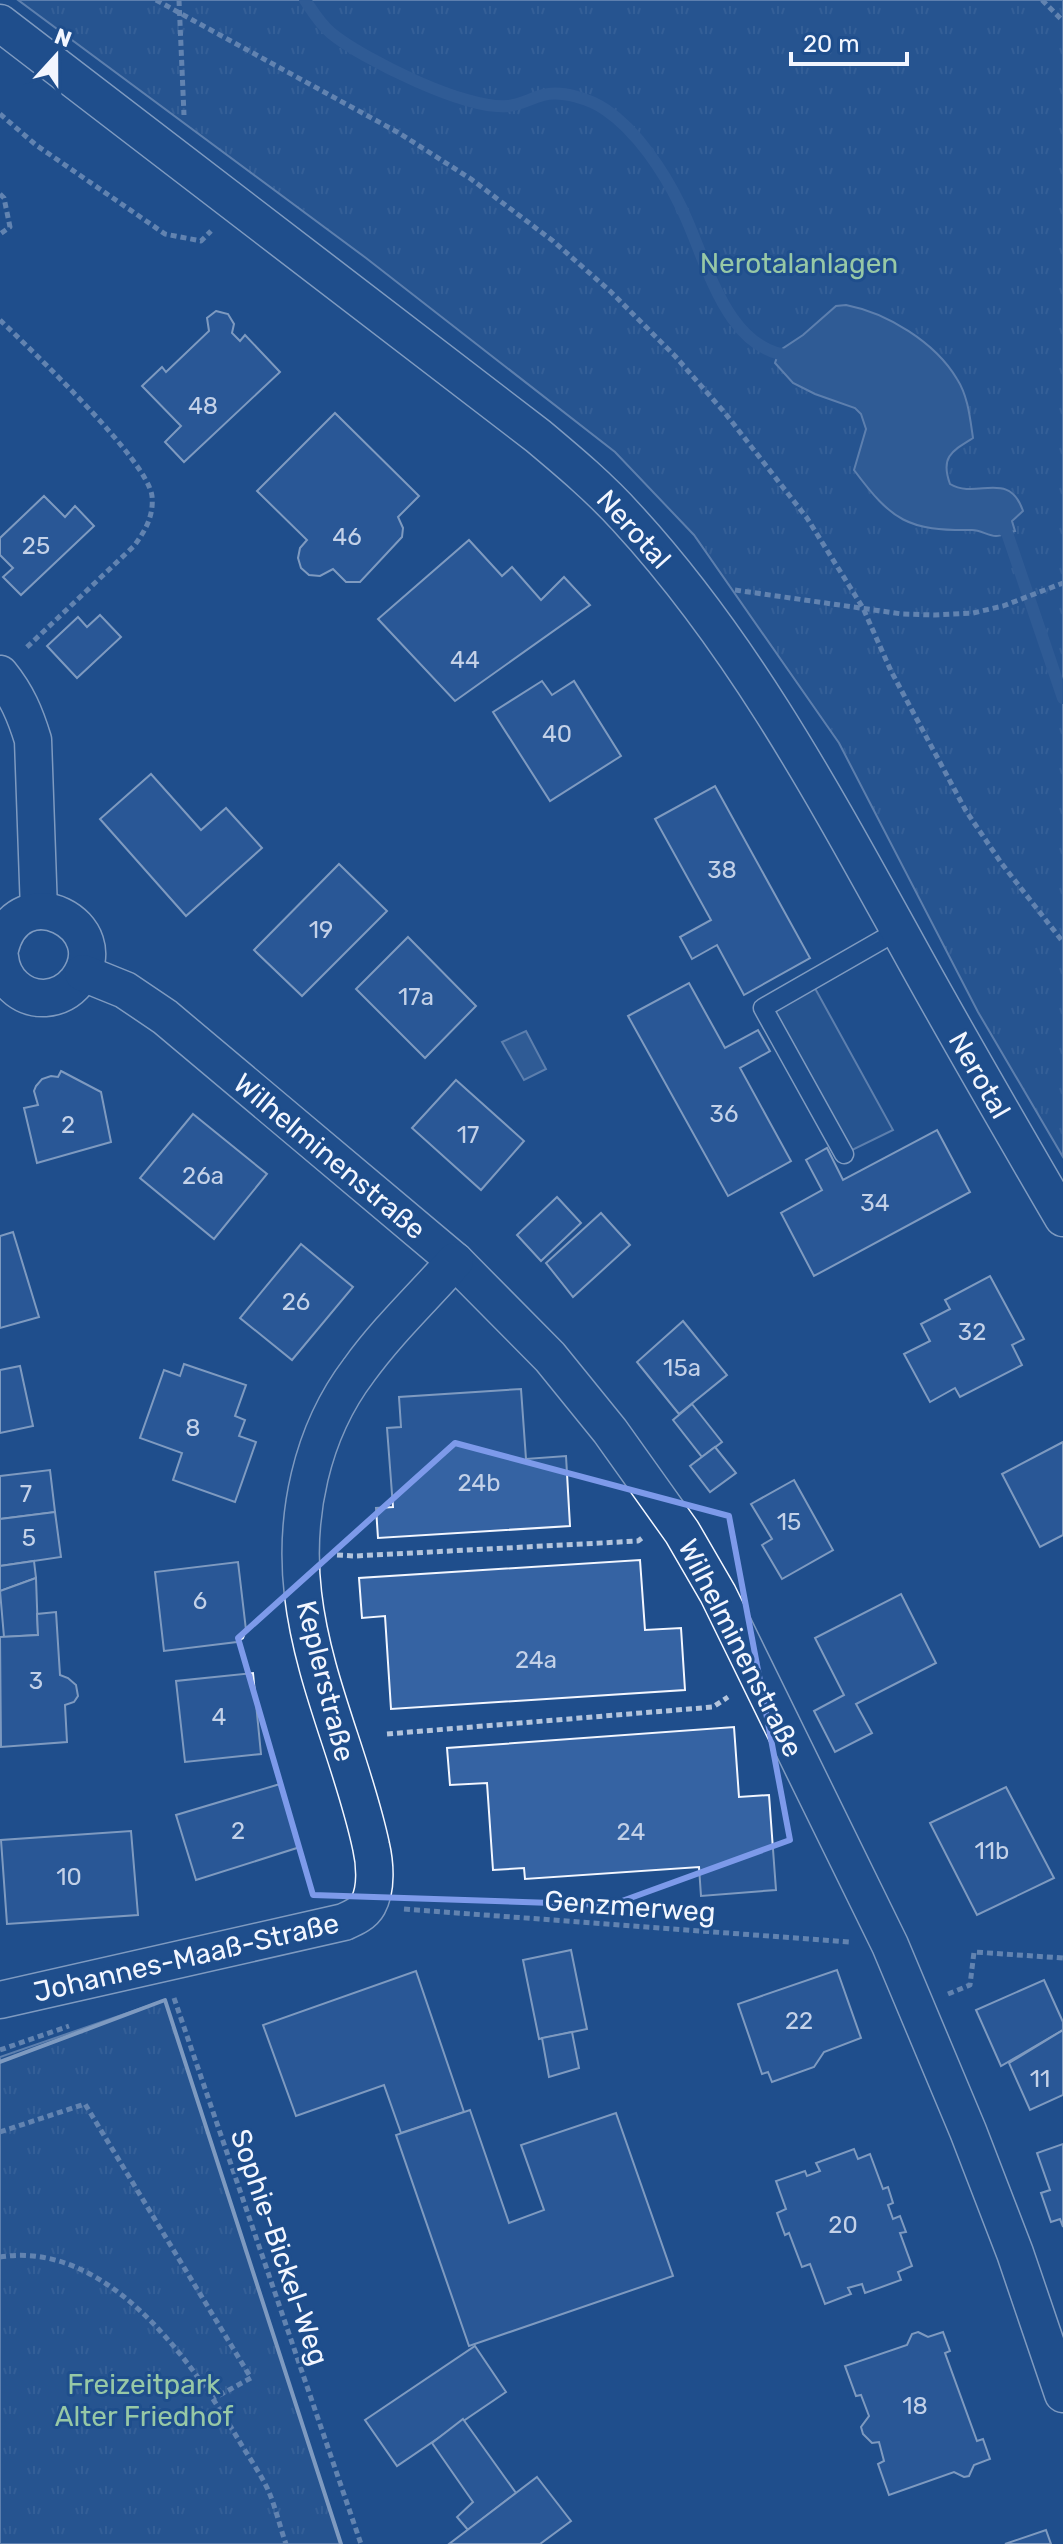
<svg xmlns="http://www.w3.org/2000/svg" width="1063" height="2544" viewBox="0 0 1063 2544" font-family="Rubik,sans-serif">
<defs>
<pattern id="park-tufts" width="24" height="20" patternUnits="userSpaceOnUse" patternTransform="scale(2)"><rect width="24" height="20" fill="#305b95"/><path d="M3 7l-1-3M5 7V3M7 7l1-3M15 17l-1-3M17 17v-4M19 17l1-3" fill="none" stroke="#4e73a5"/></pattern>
</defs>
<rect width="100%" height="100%" fill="#1f4e8c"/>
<polygon fill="#305b95" stroke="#a8bbd7" stroke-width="2" points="811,981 893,1130 844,1154 763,1008"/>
<g fill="url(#park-tufts)" stroke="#a8bbd7" stroke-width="2">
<polygon points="18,0 1063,0 1063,1157 978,1012 839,743 694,535 615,452 366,258"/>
<polygon points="165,2000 341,2544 0,2544 0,2057"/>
</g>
<g fill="#446ba0" stroke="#a8bbd7" stroke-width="2">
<path d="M 846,305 C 887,313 935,342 957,379 C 968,396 970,418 973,438 C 952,451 940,457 950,484 C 977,500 1009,469 1023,511 L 1012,521 L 1015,531 C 1009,532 1002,536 996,536 C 988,536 981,530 972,530 C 908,531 892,521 854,470 L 866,429 L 861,414 L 855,408 L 815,394 L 793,383 L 775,363 L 779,351 L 803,335 L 836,306 Z"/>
<polygon points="526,1031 546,1069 524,1080 502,1042"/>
</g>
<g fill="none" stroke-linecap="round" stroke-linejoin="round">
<g stroke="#446ba0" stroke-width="12">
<path d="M 305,0 C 313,12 320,24 331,33 C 362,59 468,111 508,106 C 520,105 532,98 543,95 C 562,90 590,99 606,110 C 637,131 664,172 680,205 C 706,256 724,353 794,356"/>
<polyline points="995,523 1007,533 1063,698"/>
</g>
</g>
<g fill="#3563a3" stroke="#f2f6ff" stroke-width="2">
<polygon points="216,311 228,314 234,324 232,333 240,341 245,335 280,372 184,462 165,442 181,426 142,386 162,367 166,372 209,331 207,318"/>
<polygon points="335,413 419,496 398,517 403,528 402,537 360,582 346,582 333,569 320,576 309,575 301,568 298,558 300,548 307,540 257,491"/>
<polygon points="44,496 65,517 75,506 94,526 21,595 3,577 13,568 0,555 0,538"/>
<polygon points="469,540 502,576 512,567 541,600 564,577 590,605 455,701 378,619"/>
<polygon points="100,615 121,637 77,678 47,646 78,617 87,627"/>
<polygon points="542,681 552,695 574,681 621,756 550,801 493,712"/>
<polygon points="151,774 201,830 226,808 262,848 186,916 100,819"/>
<polygon points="715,786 810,958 744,995 717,945 692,959 680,937 711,920 655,819"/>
<polygon points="339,864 387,911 302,996 254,950"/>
<polygon points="408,937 476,1006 425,1058 356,989"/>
<polygon points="689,983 725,1048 758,1030 770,1051 740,1068 791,1161 728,1196 628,1016"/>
<polygon points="61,1071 101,1092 111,1142 37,1163 24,1108 38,1105 34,1091 36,1086 42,1079 51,1076 58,1077"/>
<polygon points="456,1080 524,1141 481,1190 412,1128"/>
<polygon points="193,1114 267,1174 214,1239 140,1178"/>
<polygon points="937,1130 970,1192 814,1276 781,1213 822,1190 806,1160 827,1148 843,1180"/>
<polygon points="557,1197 581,1223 541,1261 517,1235"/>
<polygon points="601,1213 630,1245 573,1297 546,1263"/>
<polygon points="13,1232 39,1317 0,1328 0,1236"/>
<polygon points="301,1244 353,1287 292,1360 240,1318"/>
<polygon points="990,1276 1024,1339 1012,1345 1022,1365 960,1397 955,1388 930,1402 904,1354 930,1341 921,1324 950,1309 945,1300"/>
<polygon points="683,1321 727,1375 679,1414 637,1362"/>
<polygon points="184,1364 246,1385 235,1416 245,1420 239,1436 256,1442 235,1502 173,1480 182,1453 140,1438 164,1370 180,1376"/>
<polygon points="20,1366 33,1426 0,1433 0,1370"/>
<polygon points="521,1389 526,1459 566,1456 570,1526 378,1538 376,1508 393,1507 387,1428 401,1427 399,1397"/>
<polygon points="692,1404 722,1442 702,1457 673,1420"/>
<polygon points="1063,1442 1063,1535 1040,1547 1002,1474"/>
<polygon points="715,1447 736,1473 710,1492 690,1466"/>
<polygon points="50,1470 55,1512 0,1519 0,1476"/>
<polygon points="794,1480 833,1550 782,1579 762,1545 772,1539 751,1504"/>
<polygon points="55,1512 61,1557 0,1566 0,1519"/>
<polygon points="640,1560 645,1630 681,1628 685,1690 391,1709 385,1616 362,1618 359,1578"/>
<polygon points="34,1561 36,1578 0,1591 0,1566"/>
<polygon points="238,1562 246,1630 243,1638 237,1642 164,1651 155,1572"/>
<polygon points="36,1578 38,1635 4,1637 0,1591"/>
<polygon points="901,1594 936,1663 856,1704 872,1733 835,1752 814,1711 844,1695 815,1638"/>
<polygon points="56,1612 60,1675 68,1678 76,1685 78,1696 74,1702 65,1705 67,1742 1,1747 0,1637 38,1635 37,1614"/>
<polygon points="253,1673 261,1754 185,1762 176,1681"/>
<polygon points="734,1727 739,1797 769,1795 776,1890 701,1896 699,1867 525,1879 524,1868 493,1870 487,1783 450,1785 447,1748"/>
<polygon points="280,1784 300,1847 196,1880 176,1815"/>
<polygon points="1006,1787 1054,1878 977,1915 930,1823"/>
<polygon points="131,1831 138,1915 7,1924 1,1840"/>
<polygon points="571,1950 587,2029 539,2039 523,1960"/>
<polygon points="837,1970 861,2038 824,2052 814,2067 772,2082 768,2072 762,2074 738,2004"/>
<polygon points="416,1971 464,2112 401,2133 384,2085 296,2116 263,2025"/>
<polygon points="1044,1980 1063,2022 1063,2030 1001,2066 976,2010"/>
<polygon points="1063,2030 1063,2095 1030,2110 1009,2063"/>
<polygon points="572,2032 579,2068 549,2077 542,2038"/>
<polygon points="470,2110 509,2223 544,2210 521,2145 616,2113 673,2276 469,2346 396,2135"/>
<polygon points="1063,2144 1063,2227 1060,2219 1051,2222 1041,2193 1050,2190 1037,2153"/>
<polygon points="854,2149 858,2159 870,2154 883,2189 888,2187 893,2203 888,2205 893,2219 900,2216 906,2232 900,2233 912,2266 898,2272 901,2280 865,2293 862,2284 848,2288 851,2294 825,2304 810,2264 802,2267 789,2233 785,2235 777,2213 786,2209 776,2181 805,2171 807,2176 820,2171 816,2163"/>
<polygon points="918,2332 928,2337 943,2332 950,2351 945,2353 977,2441 983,2439 990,2459 974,2465 969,2476 964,2477 954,2472 889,2495 878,2464 884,2461 879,2442 872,2443 863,2434 861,2427 869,2416 861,2395 856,2396 845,2366 907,2345 912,2334"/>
<polygon points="475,2346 506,2392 397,2466 365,2420"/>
<polygon points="463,2419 516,2493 468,2530 457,2517 473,2502 432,2443"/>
<polygon points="537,2477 571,2521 540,2544 449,2544"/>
<polygon points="1046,2530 1051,2544 1005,2544"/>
</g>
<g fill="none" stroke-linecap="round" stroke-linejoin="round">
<defs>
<polyline id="lane" points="844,1154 763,1008 899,930"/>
<g id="street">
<path d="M 0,23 L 538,436 C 569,462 600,488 627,518 C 743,644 824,795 906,943 C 957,1036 1010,1127 1063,1218"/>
<path d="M 0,674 C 17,695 25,714 33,740 L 39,911"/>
<path d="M 0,949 C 18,873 119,926 77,981 C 69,991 58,997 45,998 C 21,999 2,980 0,957"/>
<polyline points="83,973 125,990 165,1017 455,1261 550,1357 610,1431 682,1532 718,1594 890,1945 968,2131 1015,2253 1063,2394"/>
<path d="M 0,2000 L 344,1922 C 353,1918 363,1914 368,1905 C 377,1889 375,1863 371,1846 C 353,1761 313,1681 303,1594 C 294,1517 311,1433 359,1370 C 387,1331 423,1297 455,1261"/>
</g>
</defs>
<use href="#lane" stroke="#f2f6ff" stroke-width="21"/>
<use href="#street" stroke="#f2f6ff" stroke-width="39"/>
<g stroke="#b3c4dc" stroke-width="5" stroke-dasharray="6 4" stroke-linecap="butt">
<polyline points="156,0 399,133 471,179 553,241 610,291 675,356 725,413 807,518 863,608 891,671 966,811 1002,864 1063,942"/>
<polyline points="179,0 184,115"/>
<polyline points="1042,0 1063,21"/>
<polyline points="0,114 36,145 165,234 201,241 211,231"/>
<polyline points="0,194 4,198 10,227 0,234"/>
<path d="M 0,320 C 31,350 147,459 152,496 C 154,516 145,531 134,546 L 25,649"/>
<polyline points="735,590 902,614 935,615 973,613 1003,606 1063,583"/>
<polyline points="337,1555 355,1556 638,1541 642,1538"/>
<polyline points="387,1734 713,1707 728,1697"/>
<polyline points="404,1909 849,1942"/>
<polyline points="948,1994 970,1985 974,1952 1063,1958"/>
<polyline points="174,1998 361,2544"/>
<polyline points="0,2050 69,2026"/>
<polyline points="0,2132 85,2104 251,2378 214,2398"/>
<path d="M 0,2257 C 107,2240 191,2360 238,2439 C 248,2456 261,2474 269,2492 C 276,2509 280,2527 286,2544"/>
</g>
<use href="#lane" stroke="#1f4e8c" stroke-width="18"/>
<use href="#street" stroke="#1f4e8c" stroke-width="36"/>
<polyline stroke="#f2f6ff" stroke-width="4" points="0,2062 165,2000 341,2544"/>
</g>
<path d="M0 0H1063V2544H0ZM 455,1443 L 729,1516 L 790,1840 L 611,1905 L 313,1895 L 238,1638 Z" fill="#1f4e8c" fill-opacity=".55" fill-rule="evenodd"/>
<path fill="none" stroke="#7d9aea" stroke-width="6" stroke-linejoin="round" d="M 455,1443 L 729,1516 L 790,1840 L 611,1905 L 313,1895 L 238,1638 Z"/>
<g text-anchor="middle" stroke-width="6" stroke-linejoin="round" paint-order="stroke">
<g font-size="24" fill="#c3d1e8">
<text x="203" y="414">48</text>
<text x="347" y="545">46</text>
<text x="36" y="554">25</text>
<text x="465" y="668">44</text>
<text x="557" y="742">40</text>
<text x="722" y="878">38</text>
<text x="321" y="938">19</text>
<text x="416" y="1005">17a</text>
<text x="724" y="1122">36</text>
<text x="68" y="1133">2</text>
<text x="468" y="1143">17</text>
<text x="203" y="1184">26a</text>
<text x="875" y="1211">34</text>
<text x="296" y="1310">26</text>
<text x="972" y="1340">32</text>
<text x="682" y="1376">15a</text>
<text x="193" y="1436">8</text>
<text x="479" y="1491">24b</text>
<text x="26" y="1502">7</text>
<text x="789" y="1530">15</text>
<text x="29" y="1546">5</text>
<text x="200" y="1609">6</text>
<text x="536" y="1668">24a</text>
<text x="36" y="1689">3</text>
<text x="219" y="1725">4</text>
<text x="238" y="1839">2</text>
<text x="631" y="1840">24</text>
<text x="992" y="1859">11b</text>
<text x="69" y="1885">10</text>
<text x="799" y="2029">22</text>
<text x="1040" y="2087">11</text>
<text x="843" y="2233">20</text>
<text x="915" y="2414">18</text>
</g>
<g font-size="28" fill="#97c8a6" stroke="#1f4e8c">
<text x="799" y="273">Nerotalanlagen</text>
<text x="144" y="2394">Freizeitpark<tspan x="144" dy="32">Alter Friedhof</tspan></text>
</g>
<g font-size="28" fill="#f2f6ff" stroke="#1f4e8c">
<text transform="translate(634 529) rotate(48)" y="10">Nerotal</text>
<text transform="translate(980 1075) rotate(60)" y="10">Nerotal</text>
<text transform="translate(330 1156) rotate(40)" y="10">Wilhelminenstraße</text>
<text transform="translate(741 1648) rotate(63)" y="10">Wilhelminenstraße</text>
<text transform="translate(326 1681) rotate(76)" y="10">Keplerstraße</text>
<text transform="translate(630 1906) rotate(4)" y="10">Genzmerweg</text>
<text transform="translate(186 1957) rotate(-13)" y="10">Johannes-Maaß-Straße</text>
<text transform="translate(280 2247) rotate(71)" y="10">Sophie-Bickel-Weg</text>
</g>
</g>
<g transform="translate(56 56) rotate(21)" stroke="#1f4e8c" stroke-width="6" paint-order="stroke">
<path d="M0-6L14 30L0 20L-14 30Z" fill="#f2f6ff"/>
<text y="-12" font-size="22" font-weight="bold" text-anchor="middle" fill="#f2f6ff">N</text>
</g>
<path d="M791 52v12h116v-12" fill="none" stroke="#f2f6ff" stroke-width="4"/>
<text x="803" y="52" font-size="24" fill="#f2f6ff" stroke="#1f4e8c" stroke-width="6" paint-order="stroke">20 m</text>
</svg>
